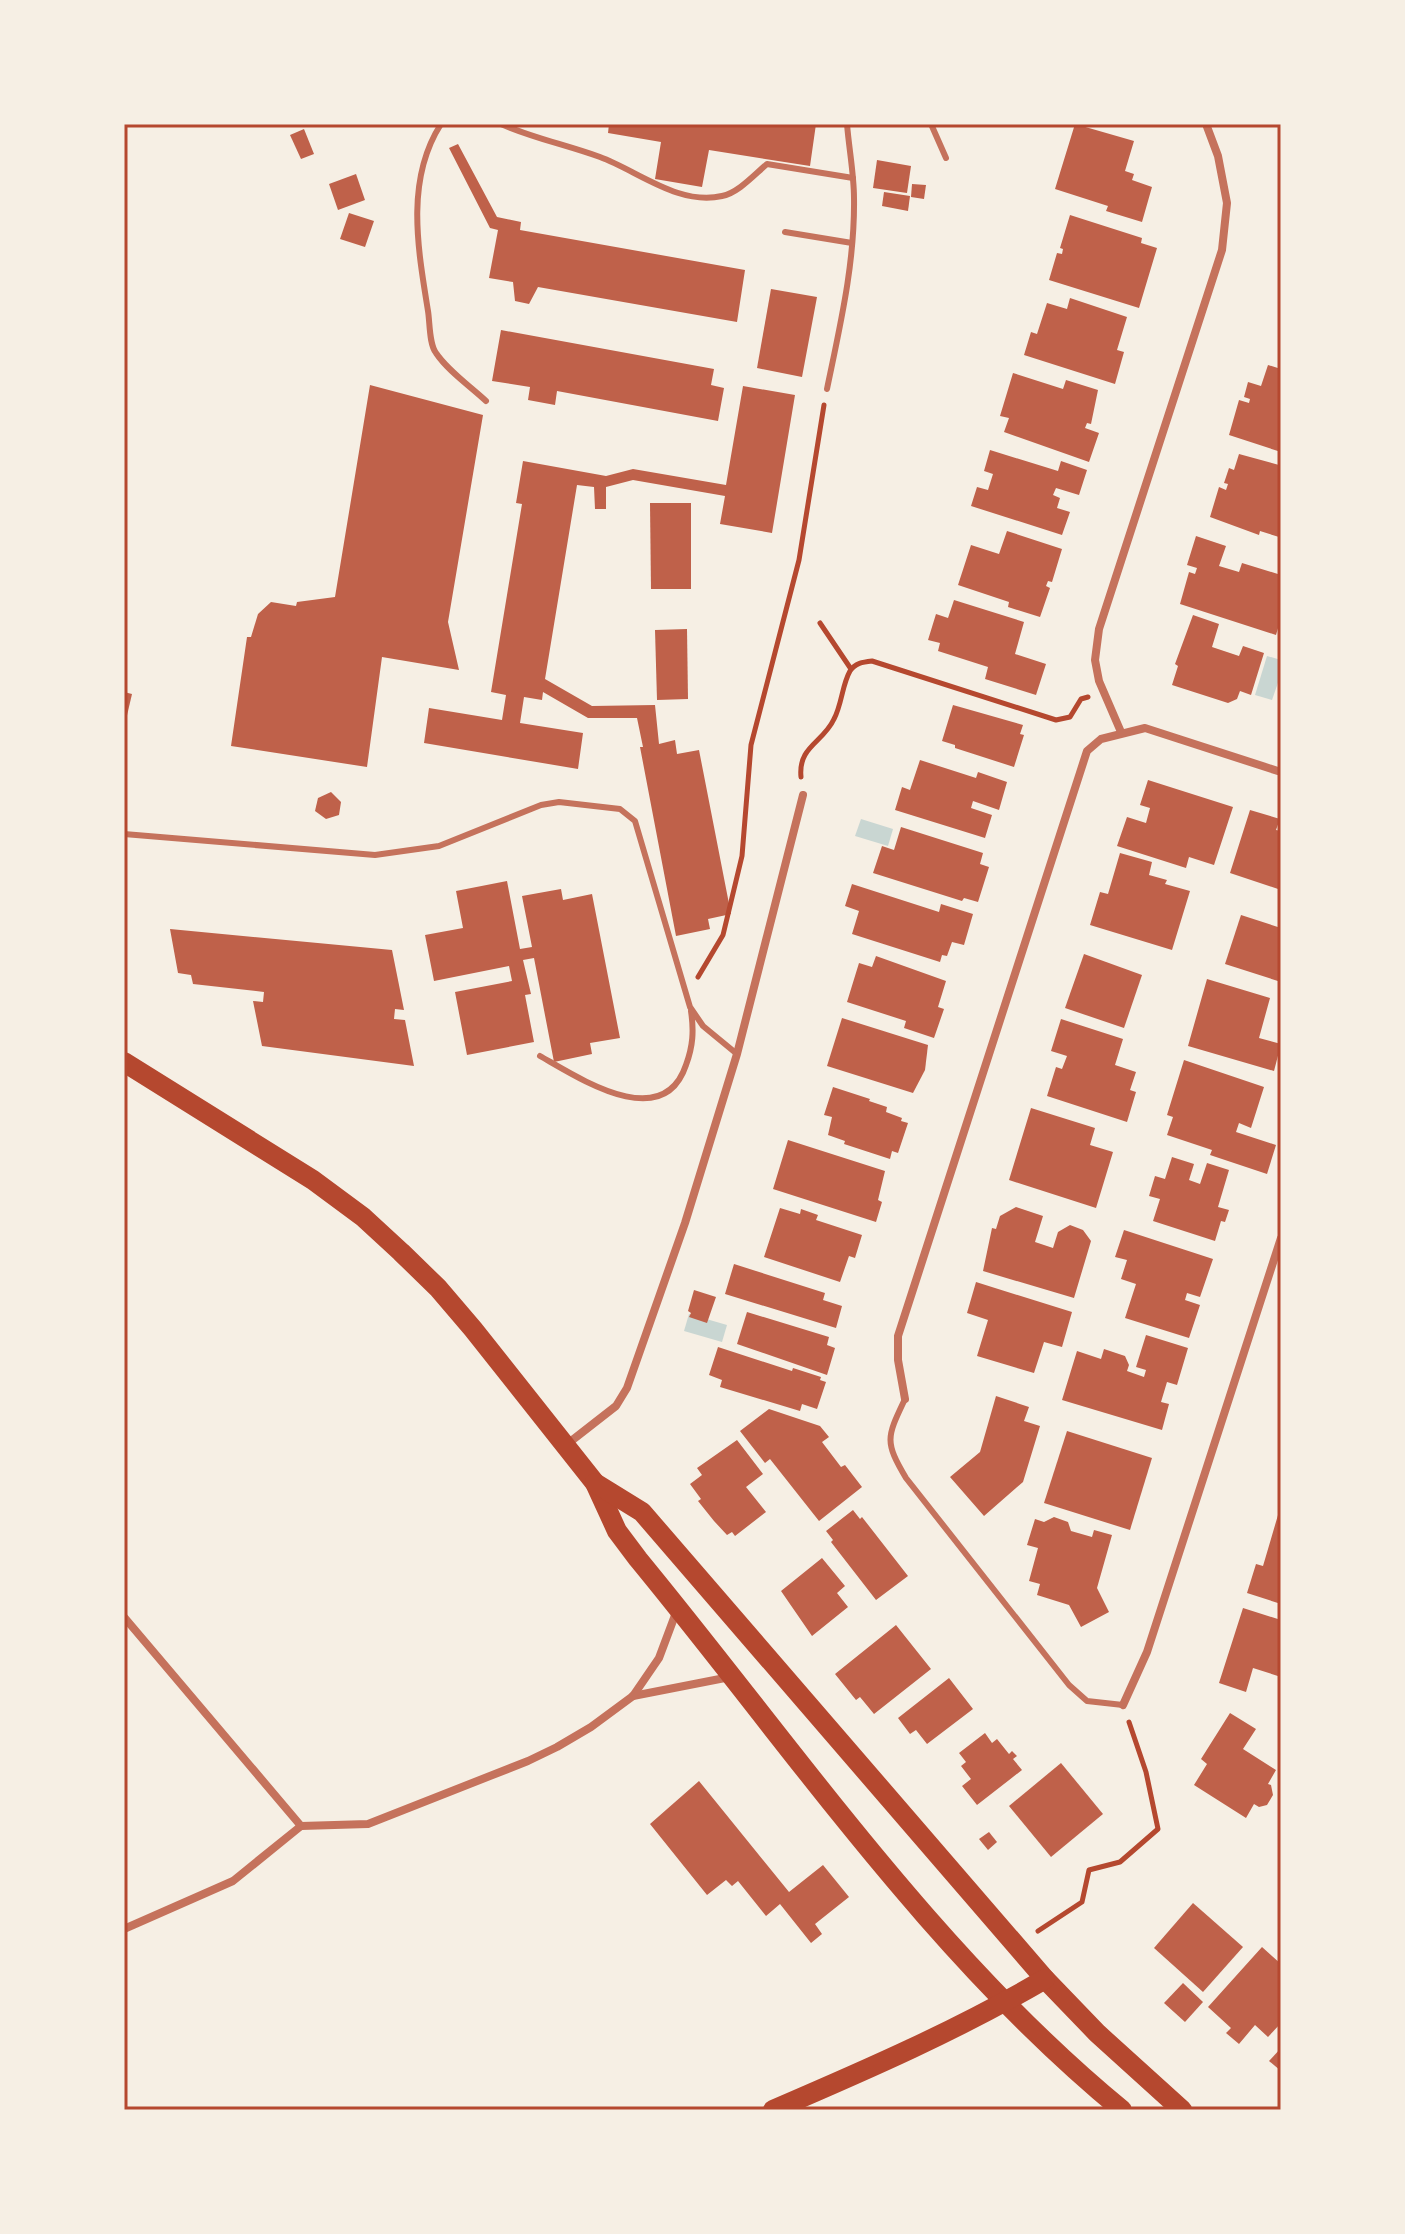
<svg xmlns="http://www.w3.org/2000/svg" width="1405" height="2234" viewBox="0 0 1405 2234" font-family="'Varela Round',sans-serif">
<rect width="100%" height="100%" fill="#f6efe4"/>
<g fill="#c9d6d2">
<polygon points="1267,656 1281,660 1281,674 1272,700 1255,695"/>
<polygon points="861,819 893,829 888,846 855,836"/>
<polygon points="689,1314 727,1325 722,1342 684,1331"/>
</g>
<g fill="#bf614a">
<polygon points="609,124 816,124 810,166 709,150 702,187 655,179 661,142 608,133"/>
<polygon points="1075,124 1134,141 1125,171 1134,174 1132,180 1152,187 1142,222 1106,211 1108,206 1055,189"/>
<polygon points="304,129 314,154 301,159 290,135"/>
<polygon points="458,144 497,217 521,222 520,230 745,270 737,322 538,287 529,304 515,301 513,282 489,278 498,230 490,228 449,148"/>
<polygon points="877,160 911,166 907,193 873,188"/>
<polygon points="356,174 365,200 338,210 329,184"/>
<polygon points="912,184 926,185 924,199 911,197"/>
<polygon points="884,192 910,196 908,211 882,206"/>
<polygon points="349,213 374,221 365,247 340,239"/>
<polygon points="1070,215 1142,238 1141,243 1157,248 1139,308 1049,280 1057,253 1062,254 1063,249 1060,248"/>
<polygon points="771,289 817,297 802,377 757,368"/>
<polygon points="1070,298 1127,317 1117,350 1124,352 1115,384 1024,355 1031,332 1037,334 1047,303 1067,309"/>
<polygon points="501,330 714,369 711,385 724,388 718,421 557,391 555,405 528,400 530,387 492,381"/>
<polygon points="1268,365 1281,369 1281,452 1229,435 1239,400 1249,403 1250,399 1244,397 1248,382 1261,386"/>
<polygon points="1013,373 1063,389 1066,380 1098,390 1091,424 1087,423 1085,428 1099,433 1089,462 1004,432 1009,418 1000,416"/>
<polygon points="370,385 483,415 448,622 459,670 382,657 367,767 231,746 247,637 251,637 258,614 271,602 296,606 297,602 335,597"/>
<polygon points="743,386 795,395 772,533 720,524 725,496 633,480 606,487 606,509 595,509 594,487 577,485 545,679 592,706 655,705 659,744 675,740 677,754 699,750 731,914 708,919 710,929 676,936 640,747 643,747 637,718 588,718 543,692 542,700 524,697 520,723 583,733 578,769 424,743 429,708 502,720 506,695 491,692 522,504 516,503 523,461 606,476 633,469 726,485"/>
<polygon points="990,450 1058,471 1061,461 1087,470 1079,495 1056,488 1053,495 1060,498 1057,508 1070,512 1062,535 971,506 977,487 988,490 993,474 984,471"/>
<polygon points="1239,454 1279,465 1281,460 1279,537 1260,531 1259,535 1210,517 1219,487 1226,490 1228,484 1224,483 1229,468 1234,470"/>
<polygon points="650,503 691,503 691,589 651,589"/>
<polygon points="1007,531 1062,549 1052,582 1048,581 1046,586 1050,588 1040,617 1008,607 1009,602 958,585 971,545 999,554"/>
<polygon points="1196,536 1226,546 1219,566 1239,572 1242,563 1281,575 1281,618 1276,635 1180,604 1189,572 1195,574 1197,568 1187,565"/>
<polygon points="954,600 1024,622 1015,654 1046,664 1036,695 985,679 988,667 938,651 940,643 928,640 936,614 948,618"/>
<polygon points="1193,615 1219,624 1212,647 1239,656 1243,646 1264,653 1251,695 1240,691 1237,699 1228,703 1172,685 1178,666 1175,664"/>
<polygon points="687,629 688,699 657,700 655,630"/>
<polygon points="124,692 132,694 125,724 124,724"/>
<polygon points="953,705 1023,725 1020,734 1024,735 1014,767 955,748 955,745 942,741"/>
<polygon points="920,760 976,778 978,772 1007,782 999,810 973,801 971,808 992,815 985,838 895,810 902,787 910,790"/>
<polygon points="1148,780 1233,807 1214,865 1189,857 1186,868 1117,846 1127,817 1146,823 1150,808 1140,805"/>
<polygon points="331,792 341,802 339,815 326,819 315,811 318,798"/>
<polygon points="1250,810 1280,819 1276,830 1281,831 1281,890 1230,873"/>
<polygon points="901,827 983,853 980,864 989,867 978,902 964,898 962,901 873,873 882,846 894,850"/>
<polygon points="1120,853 1152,862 1149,875 1167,880 1165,884 1190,891 1172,950 1090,925 1100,892 1108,894"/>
<polygon points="507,881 520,949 532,947 522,896 561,889 563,900 592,894 620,1038 590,1043 592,1054 554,1062 534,958 523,960 531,994 525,995 534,1042 467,1055 455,992 512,981 509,966 434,981 425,935 463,928 456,891"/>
<polygon points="852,884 939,912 941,904 973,914 964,945 952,942 947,956 942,955 940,962 852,934 859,911 845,906"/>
<polygon points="1241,915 1281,928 1281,982 1225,964"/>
<polygon points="170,929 392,950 404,1010 395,1009 394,1019 405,1020 414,1066 262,1046 253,1001 263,1002 264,992 193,984 191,975 178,973"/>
<polygon points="1084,954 1142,975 1124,1028 1065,1008"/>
<polygon points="876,956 946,981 938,1007 944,1009 934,1038 904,1028 906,1021 847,1002 859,963 872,967"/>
<polygon points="1207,979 1270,998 1259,1038 1281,1044 1274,1071 1188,1046"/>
<polygon points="842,1018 928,1045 925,1070 913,1093 827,1066"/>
<polygon points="1061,1019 1123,1039 1115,1065 1136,1072 1130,1090 1136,1092 1127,1122 1047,1096 1056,1067 1062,1069 1067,1056 1051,1051"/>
<polygon points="1184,1060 1264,1087 1251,1128 1239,1123 1236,1132 1276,1145 1267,1174 1210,1155 1212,1150 1167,1135 1173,1117 1167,1115"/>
<polygon points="833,1087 870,1099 869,1101 887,1107 886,1112 902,1118 901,1121 908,1123 898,1153 892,1151 890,1159 844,1144 845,1141 828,1135 832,1117 824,1115"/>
<polygon points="1031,1108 1095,1128 1090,1145 1113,1152 1096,1208 1009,1180"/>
<polygon points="788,1140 885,1171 878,1200 882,1202 876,1222 773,1189"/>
<polygon points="1172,1157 1194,1164 1189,1180 1200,1184 1207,1163 1229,1170 1218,1207 1229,1210 1225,1222 1221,1221 1215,1241 1153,1221 1160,1199 1149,1196 1155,1176 1165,1179"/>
<polygon points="1016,1207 1043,1216 1035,1242 1053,1248 1058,1232 1070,1225 1083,1230 1091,1241 1074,1298 983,1271 992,1228 996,1229 1000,1216"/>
<polygon points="780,1208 800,1214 801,1209 818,1215 816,1220 862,1235 855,1258 849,1256 840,1282 764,1257"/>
<polygon points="1124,1230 1213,1259 1200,1297 1187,1293 1185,1300 1200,1305 1189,1338 1125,1318 1136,1284 1121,1279 1127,1260 1115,1257"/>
<polygon points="734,1264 825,1293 823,1300 842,1306 836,1328 725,1294"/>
<polygon points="976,1282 1072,1312 1062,1347 1044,1342 1034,1373 977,1356 988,1320 967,1313"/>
<polygon points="694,1290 716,1297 707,1323 689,1317 691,1313 688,1311"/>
<polygon points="747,1312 829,1337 827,1345 835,1348 827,1375 737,1344"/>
<polygon points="1146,1335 1188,1348 1177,1385 1167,1382 1161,1402 1169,1404 1162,1430 1062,1400 1077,1351 1101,1359 1104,1349 1125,1356 1129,1365 1127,1371 1144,1377 1146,1370 1136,1367"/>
<polygon points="718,1347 792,1371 793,1368 821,1377 820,1380 826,1382 817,1409 802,1404 800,1411 720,1387 722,1380 709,1375"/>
<polygon points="996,1396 1029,1407 1024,1421 1040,1426 1023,1482 984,1516 950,1477 980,1452"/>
<polygon points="769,1409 820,1426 829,1437 822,1442 841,1467 845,1465 862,1487 819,1521 770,1459 765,1463 740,1431"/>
<polygon points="1067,1431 1152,1458 1130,1530 1044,1503"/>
<polygon points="737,1440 763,1474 746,1487 766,1512 735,1536 732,1532 727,1535 714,1521 698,1501 701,1499 690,1484 702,1475 697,1468"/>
<polygon points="853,1510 860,1519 862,1517 908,1576 876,1600 831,1542 833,1540 826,1531"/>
<polygon points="1278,1515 1281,1516 1281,1604 1247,1593 1256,1564 1263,1566"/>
<polygon points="1054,1517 1068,1522 1071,1531 1092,1537 1094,1530 1112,1535 1097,1588 1109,1612 1081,1627 1069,1605 1037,1595 1040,1584 1029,1581 1038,1548 1027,1545 1035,1519 1044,1522"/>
<polygon points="822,1558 845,1586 837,1593 848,1607 812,1636 781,1591"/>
<polygon points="1243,1608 1281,1620 1281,1677 1253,1668 1246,1692 1219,1683"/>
<polygon points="896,1625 931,1669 874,1714 860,1697 856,1700 835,1674"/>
<polygon points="949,1678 973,1709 927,1744 916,1730 910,1734 898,1718"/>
<polygon points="1230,1713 1256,1729 1243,1749 1276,1770 1268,1784 1271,1785 1273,1795 1267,1805 1259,1807 1254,1804 1246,1818 1194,1785 1207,1764 1201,1759"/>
<polygon points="985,1733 992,1743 997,1739 1009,1754 1012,1751 1017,1756 1013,1759 1022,1770 977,1805 962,1786 971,1779 961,1766 966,1762 959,1753"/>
<polygon points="1061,1763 1103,1814 1051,1857 1009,1806"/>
<polygon points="699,1781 789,1892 823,1865 849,1897 815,1924 822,1934 811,1943 780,1904 766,1916 738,1881 732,1886 726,1880 707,1895 650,1824"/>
<polygon points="989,1832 997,1842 988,1850 979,1839"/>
<polygon points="1193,1903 1243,1947 1203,1992 1154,1948"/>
<polygon points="1262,1947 1281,1964 1281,2023 1268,2037 1255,2025 1239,2044 1226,2033 1231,2028 1208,2007"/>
<polygon points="1183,1983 1203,2002 1185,2022 1164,2003"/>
<polygon points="1281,2048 1281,2071 1269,2061"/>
</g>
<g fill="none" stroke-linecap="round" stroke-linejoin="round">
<g stroke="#b5482f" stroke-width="5">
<polyline points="820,623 851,669"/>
<path d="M 801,777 C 798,746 823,743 834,719 C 842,704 842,685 850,671 C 855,663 863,662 872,661 L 1056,720 L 1070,717 L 1081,699 L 1088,697"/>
<polyline points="698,977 723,935 742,856 751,745 799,560 824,405"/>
<polyline points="1038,1931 1082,1902 1089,1870 1120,1862 1158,1829 1146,1772 1129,1722"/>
</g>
<g stroke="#c5725c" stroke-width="6">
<path d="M 441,124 C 405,180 418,249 428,311 C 430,323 429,344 436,353 C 448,371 470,386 486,401"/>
<path d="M 501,124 C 533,138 567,145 600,157 C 638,171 679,206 722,196 C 738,193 754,175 767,164 L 853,178"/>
<polyline points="931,124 946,158"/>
<polyline points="785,232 852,243"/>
<path d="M 827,389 C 840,326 855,263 854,198 C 854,174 849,149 847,124"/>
<polyline points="124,834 375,855 439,846 541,805 559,802 620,809 635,821 690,1007 703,1026 737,1054"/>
<path d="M 540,1056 C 579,1078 663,1134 686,1065 C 693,1046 694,1031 691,1011"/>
<path d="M 905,1399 C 887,1437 884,1441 906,1478 L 1069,1685 L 1087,1701 L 1123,1705"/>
</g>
<g stroke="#c5725c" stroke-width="8">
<polyline points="1121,732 1099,681 1095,660 1099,629 1222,250 1227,203 1218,156 1206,124"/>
<polyline points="905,1399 898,1360 898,1336 1087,751 1101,739 1145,728 1281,772"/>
<polyline points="566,1445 616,1406 627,1388 685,1223 737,1054 803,795"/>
<polyline points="124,1617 301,1826"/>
<polyline points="633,1696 730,1677"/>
<polyline points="1123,1705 1147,1652 1281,1238"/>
<polyline points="124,1929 233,1881 301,1826 368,1824 528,1761 557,1747 591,1727 633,1696 659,1658 677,1610"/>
</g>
<g stroke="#b5482f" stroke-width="20">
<path d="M 124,1062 L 313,1180 L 363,1217 L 401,1252 L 438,1288 L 473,1329 L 595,1483 L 617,1531 L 638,1559 C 792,1746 933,1955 1122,2110"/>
<polyline points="595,1483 642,1512 1045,1979 1097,2033 1182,2110"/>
<path d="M 773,2110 C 866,2070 958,2030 1045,1979"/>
</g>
</g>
<rect width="1405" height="2234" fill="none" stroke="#f6efe4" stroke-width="252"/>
<rect x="126" y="126" width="1153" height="1982" fill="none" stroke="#b5482f" stroke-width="3"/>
</svg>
